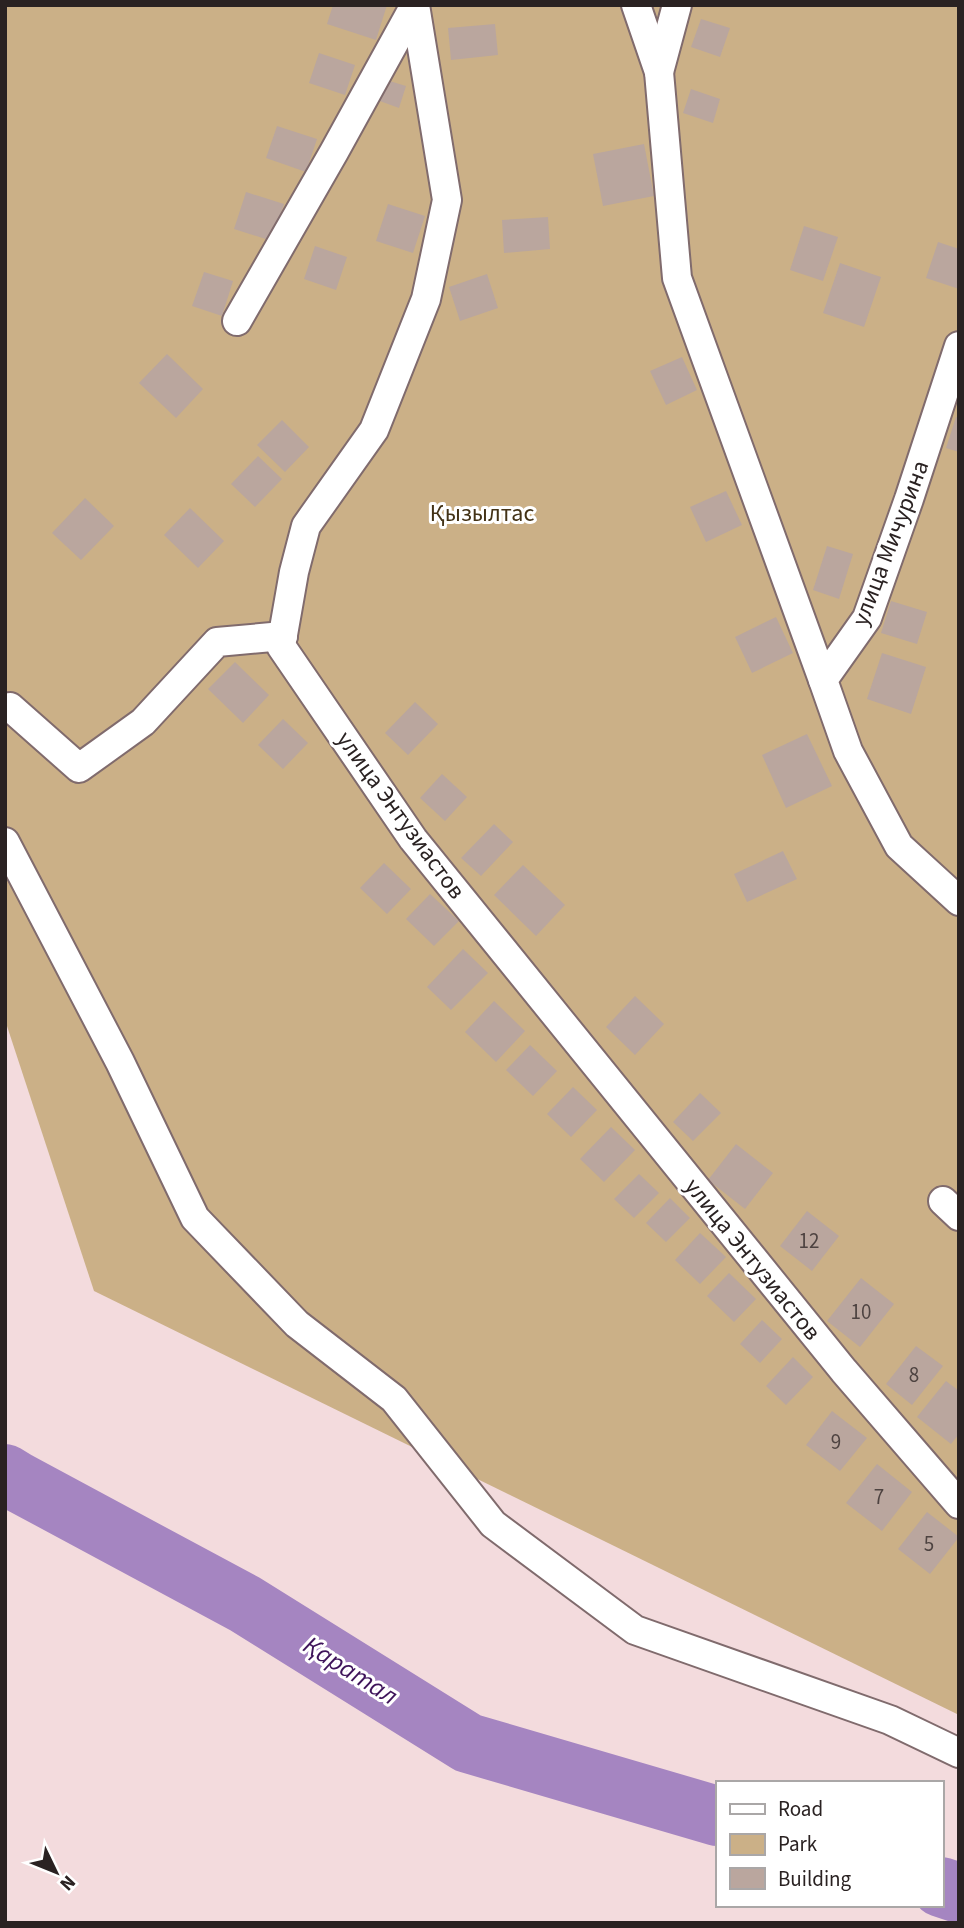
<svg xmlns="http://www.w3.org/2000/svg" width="964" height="1928" viewBox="0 0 964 1928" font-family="'Source Sans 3',sans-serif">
<rect width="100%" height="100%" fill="#f3dbdd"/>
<polygon fill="#cbb087" points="5,5 959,5 959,1715 94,1291 5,1020"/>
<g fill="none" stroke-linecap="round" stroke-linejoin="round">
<g stroke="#a585c1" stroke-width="60">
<polyline points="5,1474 18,1482 245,1604 468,1743 717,1816"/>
<polyline points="941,1887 959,1893"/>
</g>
</g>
<g fill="#baa69e">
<polygon points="333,5 387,5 376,40 327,24"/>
<polygon points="701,19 730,28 720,57 691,47"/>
<polygon points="495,24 498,55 451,60 448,28"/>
<polygon points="319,53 355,65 345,95 309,83"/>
<polygon points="383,79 406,86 399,108 377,100"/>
<polygon points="691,89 720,99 713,123 683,113"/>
<polygon points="277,126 317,139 306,172 266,158"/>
<polygon points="644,144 654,196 603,206 593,154"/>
<polygon points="246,192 284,204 272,241 234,229"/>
<polygon points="388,204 425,216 413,253 376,241"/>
<polygon points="548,217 550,249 504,253 502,220"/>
<polygon points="804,226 838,237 823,281 790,270"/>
<polygon points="938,242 959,249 959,289 926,278"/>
<polygon points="315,246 347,257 336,290 304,279"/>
<polygon points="840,263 881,277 864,327 823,313"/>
<polygon points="204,272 233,281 222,316 192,306"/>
<polygon points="487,274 498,308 460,321 449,287"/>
<polygon points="167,354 203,389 176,418 139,383"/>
<polygon points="682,357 697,390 666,405 650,371"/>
<polygon points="956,417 959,418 959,452 946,448"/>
<polygon points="282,420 309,447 285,472 257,445"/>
<polygon points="258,456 282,479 255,507 231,484"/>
<polygon points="726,491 742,525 706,542 690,507"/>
<polygon points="85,498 114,526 81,560 52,533"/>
<polygon points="190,508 224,541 198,568 164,535"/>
<polygon points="827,546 853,554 839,599 813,590"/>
<polygon points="891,601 927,612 917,644 881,633"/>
<polygon points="776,617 793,653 752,673 735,637"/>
<polygon points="882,653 926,667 911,714 867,699"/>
<polygon points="235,662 269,695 243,723 208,689"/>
<polygon points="415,702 438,724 408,755 385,733"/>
<polygon points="283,719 308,743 283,769 258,745"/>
<polygon points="807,734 832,786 786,808 762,755"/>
<polygon points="442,774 467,797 445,821 420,798"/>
<polygon points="494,824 513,842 481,876 461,858"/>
<polygon points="783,851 797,879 747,902 734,874"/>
<polygon points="384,863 411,889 387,914 360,888"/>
<polygon points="523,865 565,905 536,936 494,895"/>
<polygon points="430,894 459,921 434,946 406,919"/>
<polygon points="463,949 488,973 451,1010 427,987"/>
<polygon points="635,996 664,1024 635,1055 606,1027"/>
<polygon points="494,1001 525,1031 496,1062 465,1032"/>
<polygon points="530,1045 557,1071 533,1096 506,1070"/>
<polygon points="573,1087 597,1110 571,1137 547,1114"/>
<polygon points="700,1093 721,1113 693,1141 673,1122"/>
<polygon points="611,1127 635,1150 604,1182 580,1159"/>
<polygon points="736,1144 773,1173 745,1209 708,1180"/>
<polygon points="639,1174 659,1193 634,1218 614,1199"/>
<polygon points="670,1198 690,1218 666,1242 646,1223"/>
<polygon points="807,1211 839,1236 812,1271 780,1246"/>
<polygon points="700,1233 726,1257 700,1284 675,1260"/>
<polygon points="729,1273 756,1299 734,1322 707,1296"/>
<polygon points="861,1278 894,1304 860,1347 827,1321"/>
<polygon points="762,1320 782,1339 760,1363 740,1344"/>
<polygon points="916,1346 943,1366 912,1405 886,1384"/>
<polygon points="793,1357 813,1377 786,1405 766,1386"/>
<polygon points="946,1381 959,1391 959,1434 951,1444 917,1417"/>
<polygon points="832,1411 867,1438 840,1471 806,1445"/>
<polygon points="877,1464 912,1492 882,1531 846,1503"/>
<polygon points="927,1512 959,1537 930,1574 898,1549"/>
</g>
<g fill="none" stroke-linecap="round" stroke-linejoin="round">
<defs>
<g id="street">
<polyline points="415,5 447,200 426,299 374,430 306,526 294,572 281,646 413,839 844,1371 959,1504"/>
<polyline points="636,5 659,72 677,278 823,680"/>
<polyline points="659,72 677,5"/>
<polyline points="237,321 334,152 415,5"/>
<polyline points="959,346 909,499 867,618 823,680 848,751 899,846 959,901"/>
<polyline points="5,708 10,707 79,768 143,722 217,642 283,636"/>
<polyline points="5,842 120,1062 195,1218 297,1324 394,1399 493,1524 635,1630 890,1720 959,1753"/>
<polyline points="943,1201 959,1216"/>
</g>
</defs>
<use href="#street" stroke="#806b6d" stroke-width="32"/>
<use href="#street" stroke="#fff" stroke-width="28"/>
</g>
<g text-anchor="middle" stroke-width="6" stroke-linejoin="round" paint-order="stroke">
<g font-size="21" fill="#4e4341">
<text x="809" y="1248">12</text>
<text x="861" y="1319">10</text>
<text x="914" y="1382">8</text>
<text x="836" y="1449">9</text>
<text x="879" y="1504">7</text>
<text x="929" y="1551">5</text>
</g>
<g font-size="24" fill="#433216" stroke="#fff">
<text x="482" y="521">Қызылтас</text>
</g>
<g font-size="24" fill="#2a2222" stroke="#fff">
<text transform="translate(890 543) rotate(-69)" y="8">улица Мичурина</text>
<text transform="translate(401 815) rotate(54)" y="8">улица Энтузиастов</text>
<text transform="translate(753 1259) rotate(51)" y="8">улица Энтузиастов</text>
</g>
<g font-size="26" font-style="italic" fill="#3e135a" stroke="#fff">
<text transform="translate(351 1670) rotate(32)" y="9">Қаратал</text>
</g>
</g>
<rect width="964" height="1928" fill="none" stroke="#2a2222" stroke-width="14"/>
<rect x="716" y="1781" width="228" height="126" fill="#ffffff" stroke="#aaa7a7" stroke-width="2"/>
<rect x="730" y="1804" width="35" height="10" fill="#ffffff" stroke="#aaa7a7" stroke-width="2"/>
<text x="778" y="1816" font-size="21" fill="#2a2222">Road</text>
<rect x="730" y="1834" width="35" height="21" fill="#cbb087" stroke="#aaa7a7" stroke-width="2"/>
<text x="778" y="1851" font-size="21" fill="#2a2222">Park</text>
<rect x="730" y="1868" width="35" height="21" fill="#baa69e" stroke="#aaa7a7" stroke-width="2"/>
<text x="778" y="1886" font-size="21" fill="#2a2222">Building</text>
<g transform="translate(56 1872) rotate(133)" stroke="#ffffff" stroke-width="5" paint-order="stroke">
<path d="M0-5L12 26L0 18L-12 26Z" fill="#2a2222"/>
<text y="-10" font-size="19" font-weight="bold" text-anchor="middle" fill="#2a2222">N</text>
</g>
</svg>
